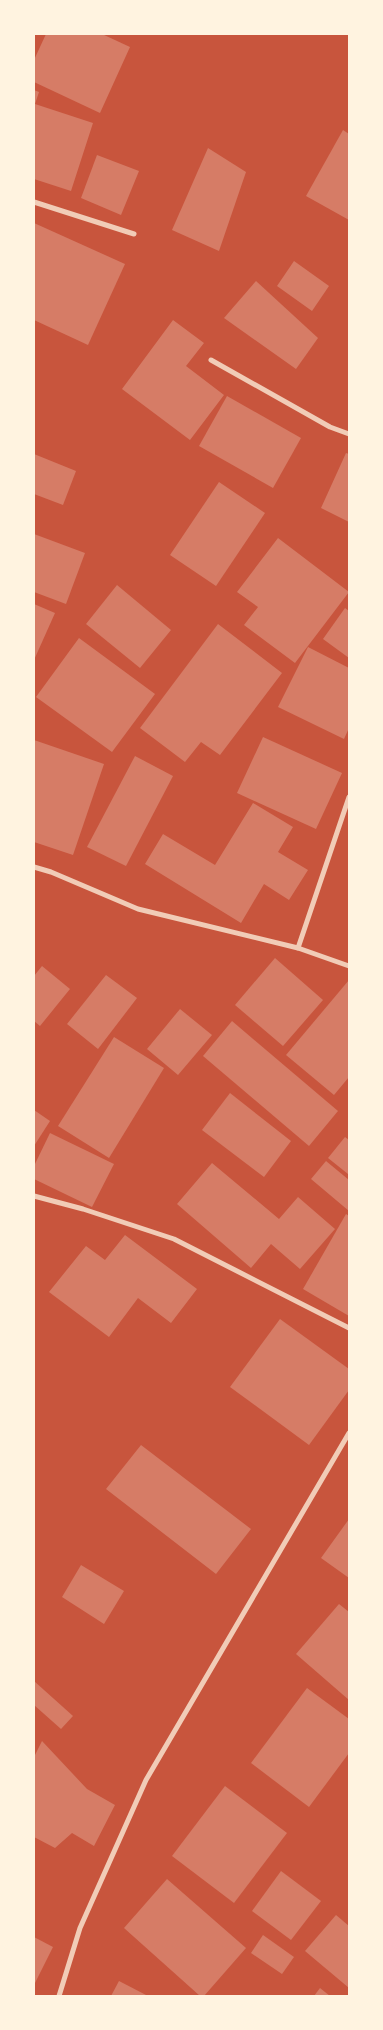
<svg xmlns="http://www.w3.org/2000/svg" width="383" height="2030" viewBox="0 0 383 2030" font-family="Commissioner,sans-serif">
<rect width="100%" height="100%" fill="#c8553d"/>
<g fill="#d67c66">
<polygon points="46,34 102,34 130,47 100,113 34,82 34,60"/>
<polygon points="34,90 39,92 35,104 93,123 71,191 34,179"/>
<polygon points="343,130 349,134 349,220 306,196"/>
<polygon points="208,148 246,172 219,251 172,230"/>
<polygon points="97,155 139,171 121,215 81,198"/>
<polygon points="34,223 125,264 88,345 34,320"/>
<polygon points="294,261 329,286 312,311 277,286"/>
<polygon points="256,281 318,338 296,369 224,318"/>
<polygon points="173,320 204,343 186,366 224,395 190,440 122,389"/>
<polygon points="227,396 301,438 273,488 199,446"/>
<polygon points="346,453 349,454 349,522 321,508"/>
<polygon points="34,454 76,471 63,505 34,494"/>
<polygon points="219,482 265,513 216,586 170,555"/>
<polygon points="34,534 85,553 66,604 34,592"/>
<polygon points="278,538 349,592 295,663 244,625 258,607 237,592"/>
<polygon points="117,585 171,630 140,668 86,624"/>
<polygon points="34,604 55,613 34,660"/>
<polygon points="345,608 349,611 349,658 323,639"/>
<polygon points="218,624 282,673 220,755 201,742 185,762 140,728"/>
<polygon points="79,638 155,694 112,752 36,697"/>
<polygon points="308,647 349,668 349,728 344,739 278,707"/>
<polygon points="263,737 342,773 316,829 237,793"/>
<polygon points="34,740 104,764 73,855 34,842"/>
<polygon points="135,756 173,776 126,866 87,847"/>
<polygon points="253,803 293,827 278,852 308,870 289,900 264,884 241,923 145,864 163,834 215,865"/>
<polygon points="275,958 323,1000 283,1046 235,1005"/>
<polygon points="42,966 70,989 40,1026 34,1021 34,976"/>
<polygon points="106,975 137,998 98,1049 67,1024"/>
<polygon points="349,980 349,1077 334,1095 286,1055"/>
<polygon points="180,1009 212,1035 178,1075 147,1049"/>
<polygon points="232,1021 338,1111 309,1146 203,1056"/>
<polygon points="114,1037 164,1068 109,1158 58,1126"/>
<polygon points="230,1093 291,1141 264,1177 202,1130"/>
<polygon points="34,1110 50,1121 34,1146"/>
<polygon points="50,1133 114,1164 92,1207 34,1179 34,1166"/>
<polygon points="345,1137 349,1140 348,1174 328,1158"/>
<polygon points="326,1161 349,1180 349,1211 311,1179"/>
<polygon points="212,1163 279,1219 298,1197 335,1229 300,1269 271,1244 251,1268 177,1204"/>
<polygon points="346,1214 349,1216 349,1316 303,1289"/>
<polygon points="125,1235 197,1289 171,1323 138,1298 109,1337 49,1292 86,1246 105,1260"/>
<polygon points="280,1319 349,1369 349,1390 309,1445 230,1387"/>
<polygon points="141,1445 251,1529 216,1574 106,1489"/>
<polygon points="349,1519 349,1578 321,1558"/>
<polygon points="81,1565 124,1591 104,1624 62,1597"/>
<polygon points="339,1604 349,1612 349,1700 296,1654"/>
<polygon points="34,1681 73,1716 61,1729 34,1705"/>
<polygon points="307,1688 349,1719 349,1753 309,1807 251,1763"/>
<polygon points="42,1741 87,1789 115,1805 94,1846 72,1833 55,1848 34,1837 34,1757"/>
<polygon points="225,1786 287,1833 234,1903 172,1856"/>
<polygon points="281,1871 321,1901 291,1940 252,1911"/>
<polygon points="167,1879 246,1948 204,1996 200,1996 124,1928"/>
<polygon points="336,1915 349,1926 349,1988 305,1951"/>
<polygon points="263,1935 294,1957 282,1974 251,1953"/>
<polygon points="34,1937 53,1947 34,1985"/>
<polygon points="119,1981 148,1996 111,1996"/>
<polygon points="320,1988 330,1996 314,1996"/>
</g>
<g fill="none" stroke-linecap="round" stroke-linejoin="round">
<g stroke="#f1ccb7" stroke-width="5">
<polyline points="34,202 134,234"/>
<polyline points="211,360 330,427 349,434"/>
<polyline points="34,867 51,872 138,909 298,948 349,797"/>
<polyline points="298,948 349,966"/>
<polyline points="34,1196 83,1209 174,1239 349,1328"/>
<polyline points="59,1996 80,1928 146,1780 349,1433"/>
</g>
</g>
<rect width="383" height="2030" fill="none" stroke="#fff3e0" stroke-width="70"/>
</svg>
